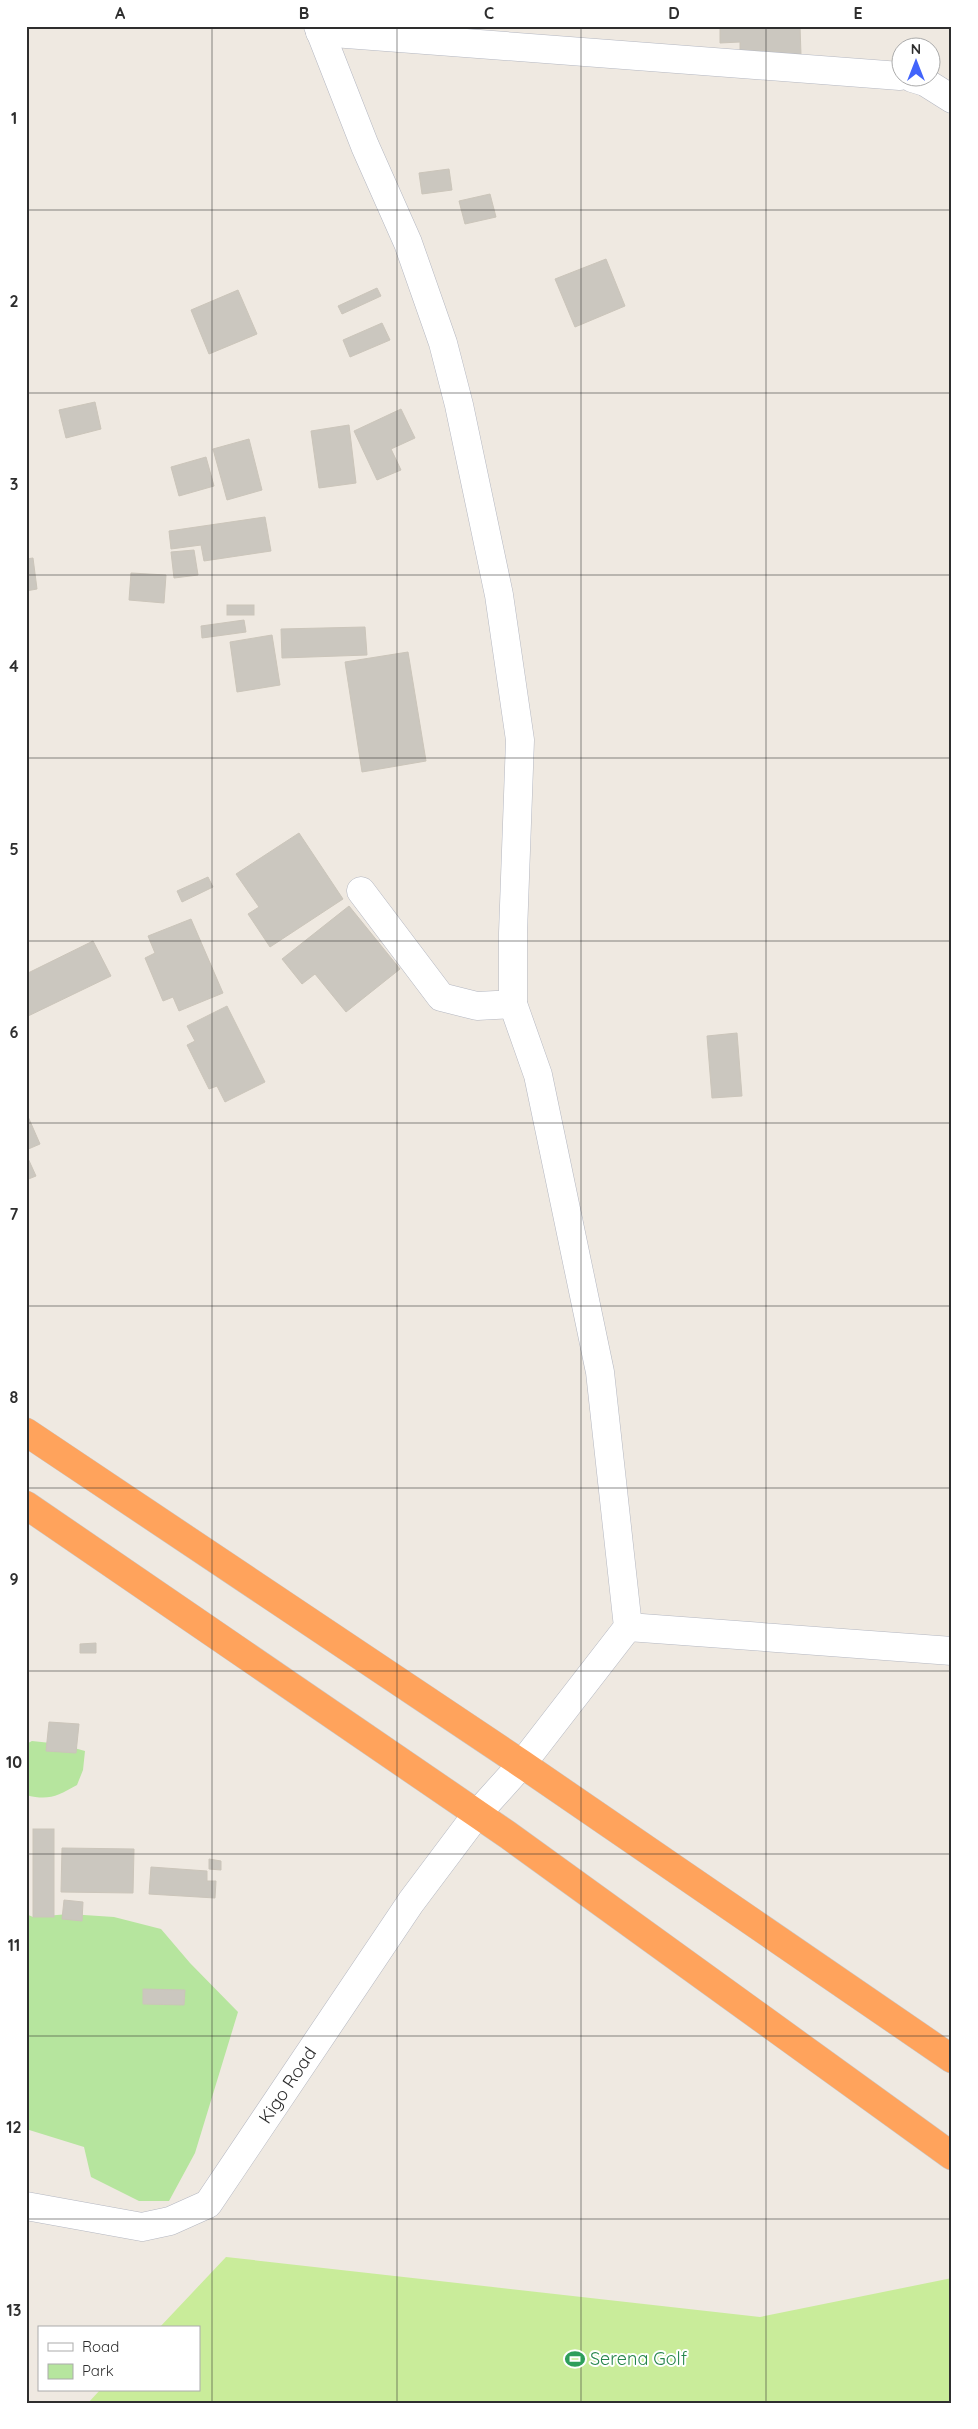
<svg xmlns="http://www.w3.org/2000/svg" width="978" height="2429" viewBox="0 0 978 2429" font-family="Quicksand,sans-serif">
<rect width="100%" height="100%" fill="#efe9e1"/>
<g fill="#b6e59e">
<path d="M 32,1741 L 60,1744 L 85,1751 L 83,1770 L 77,1785 C 57,1796 49,1801 26,1795 L 26,1744 Z"/>
<polygon points="26,1914 33,1917 69,1914 114,1917 161,1929 190,1963 238,2012 195,2153 169,2201 139,2201 91,2177 84,2147 26,2129"/>
</g>
<polygon fill="#c9ec9a" points="226,2257 760,2317 952,2278 952,2403 88,2403 100,2390 199,2390 199,2328 159,2328"/>
<g fill="#cbc7bf" stroke="#cbc5ba">
<polygon points="720,26 800,26 801,55 740,57 740,42 720,43"/>
<polygon points="449,169 452,190 422,194 419,173"/>
<polygon points="490,194 496,217 465,224 459,201"/>
<polygon points="606,259 625,306 575,327 555,279"/>
<polygon points="377,288 381,296 342,314 338,306"/>
<polygon points="238,290 257,334 209,354 191,310"/>
<polygon points="382,323 390,340 350,357 343,340"/>
<polygon points="95,402 101,429 66,438 59,410"/>
<polygon points="401,409 415,438 391,449 401,470 377,480 354,431"/>
<polygon points="349,425 356,483 319,488 311,431"/>
<polygon points="249,439 262,490 227,500 213,449"/>
<polygon points="206,457 214,486 179,496 171,467"/>
<polygon points="265,517 271,551 204,561 201,545 171,549 169,531"/>
<polygon points="194,550 198,575 174,578 171,552"/>
<polygon points="33,558 37,589 26,591 26,559"/>
<polygon points="131,573 166,575 164,603 129,600"/>
<rect x="227" y="605" width="27" height="10"/>
<polygon points="244,620 246,632 202,638 201,626"/>
<polygon points="365,627 367,655 282,658 281,629"/>
<polygon points="272,635 280,685 237,692 230,642"/>
<polygon points="408,652 426,761 362,772 345,662"/>
<polygon points="299,833 343,899 270,947 248,914 259,907 236,874"/>
<polygon points="208,877 213,887 182,902 177,891"/>
<polygon points="349,906 400,969 346,1012 315,974 302,984 282,959"/>
<polygon points="191,919 223,993 179,1011 173,997 163,1001 145,958 155,953 148,936"/>
<polygon points="93,941 111,976 26,1017 26,974"/>
<polygon points="227,1006 265,1082 225,1102 217,1086 209,1089 187,1045 195,1041 187,1026"/>
<polygon points="737,1033 742,1096 712,1098 707,1036"/>
<polygon points="26,1112 40,1144 26,1150"/>
<polygon points="26,1154 36,1176 26,1180"/>
<polygon points="96,1643 96,1653 80,1653 80,1644"/>
<polygon points="49,1722 79,1724 76,1753 46,1751"/>
<rect x="33" y="1829" width="21" height="88"/>
<polygon points="62,1848 134,1849 133,1893 61,1892"/>
<polygon points="209,1859 221,1861 221,1870 209,1869"/>
<polygon points="151,1867 207,1871 207,1881 216,1881 215,1898 149,1894"/>
<polygon points="64,1900 83,1902 82,1921 62,1919"/>
<polygon points="143,1989 185,1990 184,2005 143,2004"/>
</g>
<g fill="none" stroke-linecap="round" stroke-linejoin="round">
<defs>
<g id="street">
<polyline points="318,26 365,146 408,243 443,343 459,405 499,595 520,740 513,933 513,1004 538,1075 600,1372 628,1627 522,1764 477,1814"/>
<polyline points="320,32 900,76"/>
<polyline points="912,78 925,82 952,99"/>
<polyline points="361,891 441,997 477,1006 513,1004"/>
<polyline points="628,1627 952,1651"/>
</g>
<g id="secondary">
<path id="s1" d="M 26,2206 L 142,2227 L 170,2221 L 208,2204 L 411,1902 L 477,1814"/>
</g>
<g id="highway">
<polyline points="26,1432 522,1764 952,2059"/>
<polyline points="26,1505 508,1835 952,2156"/>
</g>
</defs>
<use href="#street" stroke="#b4b7c1" stroke-width="29"/>
<use href="#secondary" stroke="#b4b7c1" stroke-width="29"/>
<use href="#highway" stroke="#c9c9c9" stroke-width="29"/>
<use href="#street" stroke="#fff" stroke-width="28"/>
<use href="#secondary" stroke="#fff" stroke-width="28"/>
<use href="#highway" stroke="#ffa35c" stroke-width="28"/>
</g>
<path fill="none" stroke="#2e2e2e" stroke-width="1" stroke-opacity="0.55" d="M 212,26 L 212,2403M 397,26 L 397,2403M 581,26 L 581,2403M 766,26 L 766,2403M 26,210 L 952,210M 26,393 L 952,393M 26,575 L 952,575M 26,758 L 952,758M 26,941 L 952,941M 26,1123 L 952,1123M 26,1306 L 952,1306M 26,1488 L 952,1488M 26,1671 L 952,1671M 26,1854 L 952,1854M 26,2036 L 952,2036M 26,2219 L 952,2219"/>
<defs>
<symbol id="stadium-bare" viewBox="-9 -9 18 18"><path d="M0-5a6.5 5 0 1 0 0 10a6.5 5 0 1 0 0-10ZM-3.5-1.8h7v3.6h-7Z" fill="#2e9e5b" stroke="#fff" stroke-width="2.5" paint-order="stroke"/></symbol>
</defs>
<g fill-rule="evenodd">
<use href="#stadium-bare" x="561" y="2345" width="28" height="28"/>
</g>
<g text-anchor="middle" stroke-width="4" stroke-linejoin="round" paint-order="stroke">
<g font-size="18" fill="#2e2e2e" stroke="#fff">
<text dy="6" stroke="none"><textPath href="#s1" startOffset="331">Kigo Road</textPath></text>
</g>
<g font-size="18" fill="#27864d" stroke="#fff" text-anchor="start">
<text x="590" y="2365">Serena Golf</text>
</g>
</g>
<rect width="978" height="2429" fill="none" stroke="#ffffff" stroke-width="55"/>
<rect x="38" y="2326" width="162" height="65" fill="#ffffff" stroke="#ababab"/>
<rect x="48" y="2343" width="25" height="8" fill="#ffffff" stroke="#ababab"/>
<text x="82" y="2352" font-size="15" fill="#2e2e2e">Road</text>
<rect x="48" y="2364" width="25" height="15" fill="#b6e59e" stroke="#ababab"/>
<text x="82" y="2376" font-size="15" fill="#2e2e2e">Park</text>
<g transform="translate(916 62)"><circle r="24" fill="#ffffff" stroke="#ababab"/>
<path d="M0-4L9 19L0 12L-9 19Z" fill="#4264fb"/>
<text y="-8" font-size="14" font-weight="bold" text-anchor="middle" fill="#2e2e2e">N</text>
</g>
<rect x="28" y="28" width="922" height="2374" fill="none" stroke="#2e2e2e" stroke-width="2"/>
<g font-size="16" text-anchor="middle" font-weight="bold" fill="#2e2e2e">
<text x="120" y="19">A</text>
<text x="304" y="19">B</text>
<text x="489" y="19">C</text>
<text x="674" y="19">D</text>
<text x="858" y="19">E</text>
<text x="14" y="124">1</text>
<text x="14" y="307">2</text>
<text x="14" y="490">3</text>
<text x="14" y="672">4</text>
<text x="14" y="855">5</text>
<text x="14" y="1038">6</text>
<text x="14" y="1220">7</text>
<text x="14" y="1403">8</text>
<text x="14" y="1585">9</text>
<text x="14" y="1768">10</text>
<text x="14" y="1951">11</text>
<text x="14" y="2133">12</text>
<text x="14" y="2316">13</text>
</g>
</svg>
